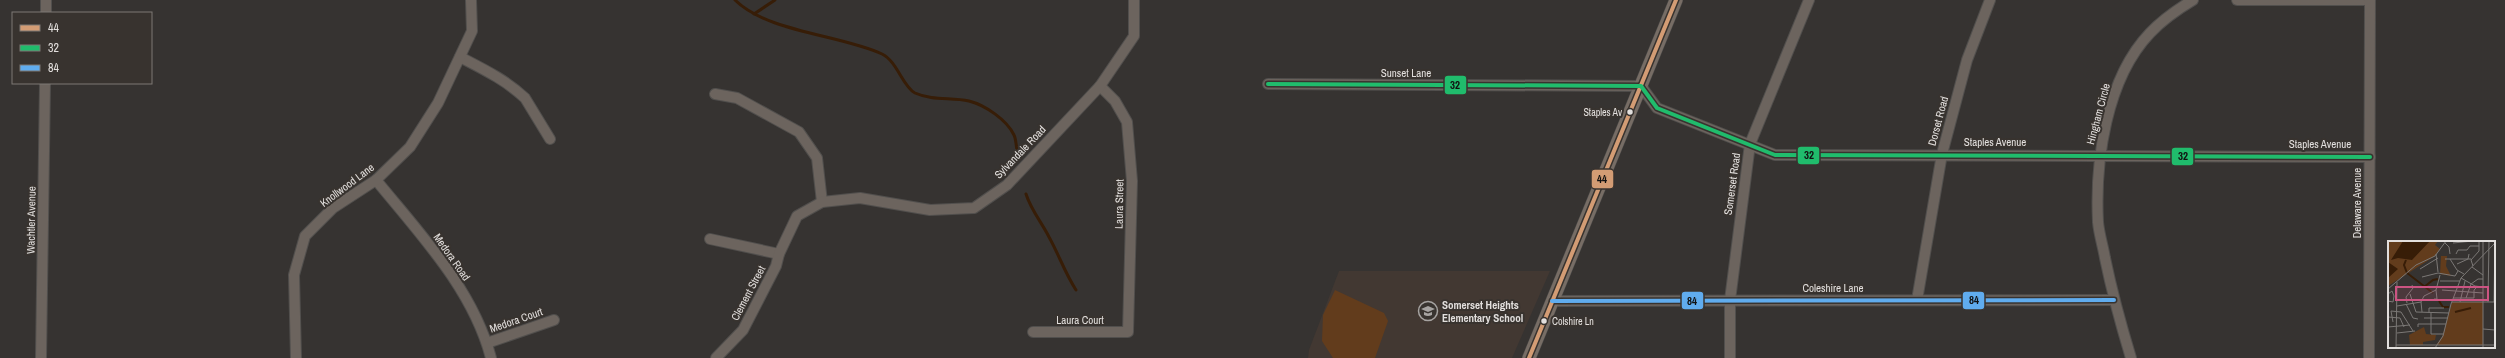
<svg xmlns="http://www.w3.org/2000/svg" width="2505" height="358" viewBox="0 0 2505 358" font-family="'Archivo Narrow',sans-serif">
<rect width="100%" height="100%" fill="#363331"/>
<polygon fill="#423832" points="1339,271 1550,271 1512,358 1308,358 1309,350"/>
<polygon fill="#623c1c" points="1335,290 1384,313 1388,321 1375,358 1333,358 1322,341 1323,315"/>
<g fill="none" stroke-linecap="round" stroke-linejoin="round">
<g stroke="#371d07" stroke-width="3">
<path d="M 735,0 C 767,32 841,35 882,54 C 897,61 903,87 915,93 C 933,101 951,97 969,101 C 985,105 1007,120 1014,135 C 1016,139 1016,145 1017,150"/>
<polyline points="754,14 775,0"/>
<path d="M 1026,194 C 1031,210 1042,223 1049,237 C 1059,255 1065,273 1076,290"/>
</g>
<defs>
<g id="minor">
<polyline points="2237,0 2370,0"/>
<polyline points="46,13 46,0"/>
<path d="M 460,57 C 483,69 506,80 525,98 L 550,139"/>
<polyline points="1268,84 1641,86 1657,108 1775,155 2370,157"/>
<polyline points="715,94 737,98 799,132 817,158 822,202"/>
<path d="M 376,180 C 420,234 473,289 491,358"/>
<polyline points="710,239 779,254"/>
<polyline points="1917,300 1942,154 1967,60 1990,0"/>
<polyline points="1552,301 2114,300"/>
<polyline points="1033,332 1128,332 1132,181 1127,122 1115,101 1100,86"/>
<polyline points="487,343 554,320"/>
<polyline points="41,358 45,83"/>
<polyline points="296,358 294,275 305,236 333,208 376,180 410,147 438,103 472,31 471,0"/>
<polyline points="716,358 743,330 776,266 779,254 797,216 822,202 860,198 930,210 974,208 1007,185 1100,86 1134,36 1134,0"/>
<polyline points="1730,358 1730,300 1750,144 1809,0"/>
<path d="M 2131,358 C 2121,325 2112,292 2105,258 C 2103,246 2099,234 2098,222 C 2095,161 2106,79 2150,33 C 2163,19 2178,9 2193,0"/>
<polyline points="2369,358 2370,0"/>
</g>
<polyline id="major" points="1529,358 1676,0"/>
</defs>
<use href="#minor" stroke="#514f4d" stroke-width="12"/>
<use href="#major" stroke="#514f4d" stroke-width="14"/>
<use href="#minor" stroke="#6c645e" stroke-width="10"/>
<use href="#major" stroke="#776d65" stroke-width="13"/>
<defs>
<polyline id="bus-1" points="1529,358 1676,0"/>
<polyline id="bus-2" points="1268,84 1641,86 1657,108 1775,155 2370,157"/>
<polyline id="bus-3" points="1552,301 2114,300"/>
</defs>
<use href="#bus-1" stroke="#38332f" stroke-width="7"/>
<use href="#bus-2" stroke="#38332f" stroke-width="7"/>
<use href="#bus-3" stroke="#38332f" stroke-width="7"/>
<use href="#bus-1" stroke="#d39c74" stroke-width="4"/>
<use href="#bus-2" stroke="#20bc6c" stroke-width="4"/>
<use href="#bus-3" stroke="#60acee" stroke-width="4"/>
</g>
<defs>
<symbol id="school-ring" viewBox="-11 -11 22 22"><circle r="9.5" fill="#38332f" stroke="#a6a3a1" stroke-width="1.5"/><path d="M0-5L7-2L0 1L-7-2ZM-4 1L0 2.5L4 1V4Q0 6-4 4Z" fill="#a6a3a1"/></symbol>
</defs>
<g fill-rule="evenodd">
<use href="#school-ring" x="1417" y="300" width="22" height="22"/>
</g>
<g fill="#e2dfdd" stroke="#38332f" stroke-width="1.5">
<circle cx="1630" cy="112" r="3.5"/>
<circle cx="1544" cy="321" r="3.5"/>
</g>
<g text-anchor="middle" stroke-width="4" stroke-linejoin="round" paint-order="stroke">
<g font-size="10" fill="#e2dfdd" stroke="#38332f" text-anchor="end">
<text x="1622" y="116">Staples Av</text>
<text x="1552" y="325" text-anchor="start">Colshire Ln</text>
</g>
<g font-size="11" fill="#e2dfdd" stroke="#38332f">
<text x="1406" y="77">Sunset Lane</text>
<text transform="translate(2098 114) rotate(-75)" y="4">Hingham Circle</text>
<text transform="translate(1938 121) rotate(-75)" y="4">Dorset Road</text>
<text x="1995" y="146">Staples Avenue</text>
<text x="2320" y="148">Staples Avenue</text>
<text transform="translate(1020 152) rotate(-46)" y="4">Sylvandale Road</text>
<text transform="translate(1732 184) rotate(-82)" y="4">Somerset Road</text>
<text transform="translate(347 185) rotate(-37)" y="4">Knollwood Lane</text>
<text transform="translate(2357 203) rotate(-90)" y="4">Delaware Avenue</text>
<text transform="translate(1119 204) rotate(-89)" y="4">Laura Street</text>
<text transform="translate(31 220) rotate(-89)" y="4">Wachtler Avenue</text>
<text transform="translate(452 257) rotate(55)" y="4">Medora Road</text>
<text x="1833" y="292">Coleshire Lane</text>
<text transform="translate(748 293) rotate(-62)" y="4">Clement Street</text>
<text transform="translate(516 320) rotate(-19)" y="4">Medora Court</text>
<text x="1080" y="324">Laura Court</text>
</g>
<g font-size="11" font-weight="bold" fill="#e2dfdd" stroke="#38332f" text-anchor="start">
<text x="1442" y="309">Somerset Heights<tspan x="1442" dy="13">Elementary School</tspan></text>
</g>
</g>
<g transform="translate(2388 241)">
<rect width="107" height="107" fill="#363331"/>
<path d="M 0,0 L 50,0 L 47,4 L 52,8 L 47,15 L 0,45 ZM 53,15 L 59,15 L 58,25 L 63,35 L 52,33 ZM 64,61 L 95,61 L 95,104 L 48,104 L 54,96 ZM 36,86 L 38,93 L 48,94 L 47,99 L 35,101 L 35,104 L 22,104 L 21,94 Z" fill="#623c1c"/>
<path d="M 15,0 L 42,0 L 24,19 L 10,17 L 3,19 ZM 0,21 L 10,28 L 0,37 Z" fill="#371d07"/>
<path fill="none" stroke="#371d07" stroke-width="2" d="M 18,19 L 16,24 L 19,32 L 45,52M 36,46 L 45,39 L 50,38M 51,60 L 55,66 L 61,66M 67,71 L 83,67"/>
<path fill="none" stroke="#7b7876" stroke-width="1" d="M 57,2 L 61,6 L 62,13M 65,2 L 85,0M 79,9 L 82,5 L 91,5M 48,13 L 50,31M 68,13 L 70,9 L 79,9M 57,18 L 83,18M 62,18 L 69,29 L 76,33M 69,23 L 80,18 L 81,13M 85,25 L 83,19 L 91,10 L 91,0M 84,26 L 95,34M 32,28 L 50,17M 50,32 L 67,35 L 70,30M 34,36 L 50,32M 73,37 L 87,45 L 95,46M 52,40 L 72,40M 0,48 L 28,24 L 47,15 L 58,0M 54,49 L 95,52M 0,53 L 4,50 L 6,55 L 5,61 L 0,60M 22,53 L 28,71 L 61,72M 36,55 L 48,49 L 52,34M 65,57 L 86,57M 78,57 L 83,43 L 90,38 L 95,38M 86,57 L 86,49 L 89,46M 46,58 L 49,58 L 48,49M 64,61 L 106,61M 72,61 L 77,40M 100,61 L 101,0M 106,61 L 107,0M 19,62 L 18,56 L 25,47 L 24,44M 18,63 L 25,77 L 30,78M 9,65 L 33,61M 34,71 L 33,61 L 36,55M 41,72 L 41,67 L 56,67M 43,72 L 43,93 L 55,93M 0,76 L 12,77 L 16,86M 36,77 L 60,77M 5,81 L 3,70 L 13,71 L 25,90M 0,86 L 22,84M 30,86 L 30,83 L 58,83M 95,88 L 107,89M 9,92 L 27,90M 8,104 L 107,104M 8,107 L 9,41M 47,107 L 55,95 L 63,63 L 73,37 L 107,2M 95,107 L 95,0"/>
<path fill="#cc5482" fill-opacity="0.15" stroke="#cc5482" stroke-width="2" d="M 8,46 L 100,46 L 100,59 L 8,59 Z"/>
<rect width="107" height="107" fill="none" stroke="#e2dfdd" stroke-width="2"/>
</g>
<g stroke="#38332f" stroke-width="1.5">
<rect x="1444" y="75" width="23" height="20" rx="4" fill="#20bc6c"/>
<rect x="1797" y="146" width="23" height="19" rx="4" fill="#20bc6c"/>
<rect x="2171" y="147" width="23" height="19" rx="4" fill="#20bc6c"/>
<rect x="1591" y="169" width="23" height="20" rx="4" fill="#d39c74"/>
<rect x="1962" y="291" width="23" height="19" rx="4" fill="#60acee"/>
<rect x="1681" y="291" width="23" height="19" rx="4" fill="#60acee"/>
</g>
<g font-size="11" text-anchor="middle" font-weight="bold" fill="#111">
<text x="1455" y="89">32</text>
<text x="1809" y="159">32</text>
<text x="2183" y="160">32</text>
<text x="1602" y="183">44</text>
<text x="1974" y="304">84</text>
<text x="1692" y="305">84</text>
</g>
<rect x="12" y="12" width="140" height="72" fill="#38332f" stroke="#7c7875"/>
<rect x="20" y="25" width="20" height="6" fill="#d39c74" stroke="#7c7875"/>
<text x="48" y="32" font-size="12" fill="#e2dfdd">44</text>
<rect x="20" y="45" width="20" height="6" fill="#20bc6c" stroke="#7c7875"/>
<text x="48" y="52" font-size="12" fill="#e2dfdd">32</text>
<rect x="20" y="65" width="20" height="6" fill="#60acee" stroke="#7c7875"/>
<text x="48" y="72" font-size="12" fill="#e2dfdd">84</text>
</svg>
